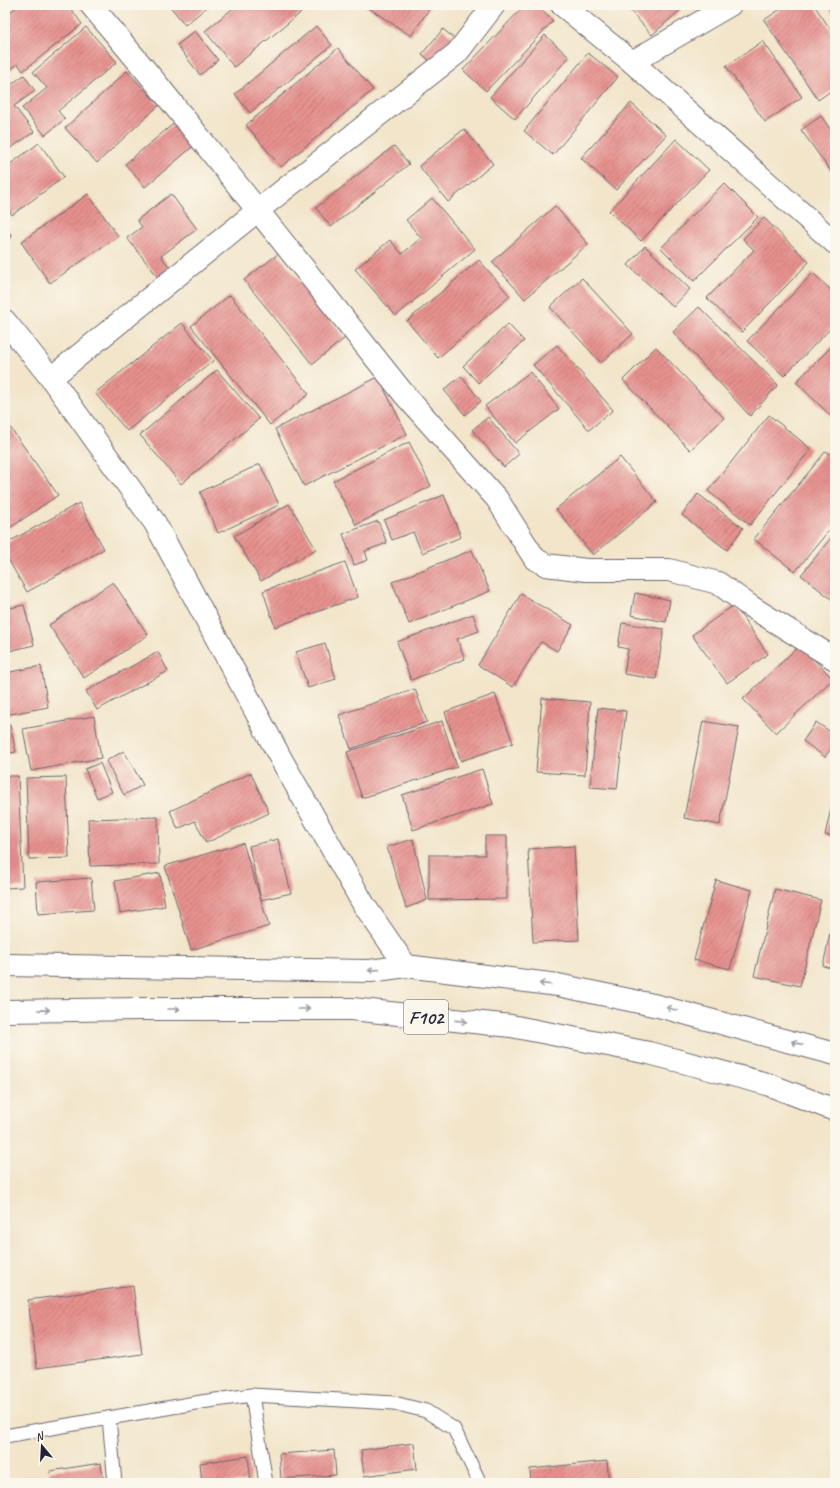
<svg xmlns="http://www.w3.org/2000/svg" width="840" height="1488" viewBox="0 0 840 1488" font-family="Caveat,sans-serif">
<defs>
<pattern id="building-hatch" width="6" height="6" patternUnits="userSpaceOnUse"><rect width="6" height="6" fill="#e6918e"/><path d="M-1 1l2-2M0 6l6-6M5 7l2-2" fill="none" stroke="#ba7675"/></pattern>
</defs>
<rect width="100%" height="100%" fill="#fbf7ec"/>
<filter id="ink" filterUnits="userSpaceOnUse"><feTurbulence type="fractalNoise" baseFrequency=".025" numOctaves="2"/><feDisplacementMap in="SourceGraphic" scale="8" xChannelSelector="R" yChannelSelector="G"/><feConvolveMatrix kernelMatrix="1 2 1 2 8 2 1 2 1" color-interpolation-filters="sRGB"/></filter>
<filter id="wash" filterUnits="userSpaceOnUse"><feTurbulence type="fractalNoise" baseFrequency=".012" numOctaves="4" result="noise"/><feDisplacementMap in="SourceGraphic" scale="16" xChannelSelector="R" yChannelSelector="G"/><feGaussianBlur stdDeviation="0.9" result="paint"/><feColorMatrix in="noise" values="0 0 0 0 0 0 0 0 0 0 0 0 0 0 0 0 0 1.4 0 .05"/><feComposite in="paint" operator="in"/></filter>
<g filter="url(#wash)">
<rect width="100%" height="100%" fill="#f2e5ca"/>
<g id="blocks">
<g fill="url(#building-hatch)">
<polygon points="19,5 68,5 82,24 23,71 18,64 5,74 5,16"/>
<polygon points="169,5 210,5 185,25"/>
<polygon points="237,5 308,5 309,6 234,67 205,31"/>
<polygon points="364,5 430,5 431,6 411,36"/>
<polygon points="525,5 536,5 553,21 486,91 463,70"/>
<polygon points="625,5 686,5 652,35"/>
<polygon points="787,5 814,5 835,36 835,88 818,100 764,20"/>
<polygon points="827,5 835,5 835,17"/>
<polygon points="316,26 332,45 250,113 235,94"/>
<polygon points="86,27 117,62 58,111 65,119 45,135 22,108 47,88 33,72"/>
<polygon points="443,29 456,40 435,65 422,54"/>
<polygon points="195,31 218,60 200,75 177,45"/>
<polygon points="545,35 569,57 515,119 490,97"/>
<polygon points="763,41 802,97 765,122 726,66"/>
<polygon points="338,48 373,90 281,167 246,125"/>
<polygon points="588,53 618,77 553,155 524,131"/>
<polygon points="127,71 159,105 97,163 65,128"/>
<polygon points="24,75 35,91 14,106 34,132 5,152 5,89"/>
<polygon points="631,103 666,135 616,190 581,158"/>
<polygon points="821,116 835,136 835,177 801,130"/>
<polygon points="178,120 197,143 145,187 125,164"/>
<polygon points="464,129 493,164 448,202 419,166"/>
<polygon points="676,139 709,170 641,241 609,211"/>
<polygon points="39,143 64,177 12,215 5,205 5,168"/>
<polygon points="394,146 409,164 331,227 316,208"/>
<polygon points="724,183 758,217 694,281 661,248"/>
<polygon points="88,194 118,236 50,283 21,242"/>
<polygon points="171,194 197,229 161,256 174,273 162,282 127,238 142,227 137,220"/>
<polygon points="432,198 475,249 396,316 355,269 390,240 402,254 421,238 406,220"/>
<polygon points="555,206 588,244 525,299 492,262"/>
<polygon points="764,218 809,262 742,332 707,298 754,250 743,239"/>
<polygon points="5,227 12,236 5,242"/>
<polygon points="645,246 690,289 673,307 628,265"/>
<polygon points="278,254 345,338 312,364 244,280"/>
<polygon points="479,260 510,296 438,358 407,321"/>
<polygon points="813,273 835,294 835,324 784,376 747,341"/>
<polygon points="582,278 633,334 601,363 550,307"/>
<polygon points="230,295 309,394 270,425 191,326"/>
<polygon points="699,307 778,385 750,416 673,332"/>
<polygon points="182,323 213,361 127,431 95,393"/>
<polygon points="508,324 524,341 478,383 463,366"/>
<polygon points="835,343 835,420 796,382"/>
<polygon points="557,345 613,410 589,430 533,365"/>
<polygon points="656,347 724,418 690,450 623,380"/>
<polygon points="217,370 259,419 181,484 140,435"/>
<polygon points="530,372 559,409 515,443 485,406"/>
<polygon points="461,376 481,401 465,415 444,390"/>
<polygon points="378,377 407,434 304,486 275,429"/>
<polygon points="769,415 811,449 750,525 708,491"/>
<polygon points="488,417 519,454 504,467 472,430"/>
<polygon points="5,420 58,495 10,528 5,521"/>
<polygon points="409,442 431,486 356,525 333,481"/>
<polygon points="826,451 835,458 835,523 795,572 754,539"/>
<polygon points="620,457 657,502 593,555 556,509"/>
<polygon points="260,464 279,505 218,533 200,492"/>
<polygon points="698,494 743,528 727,550 682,515"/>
<polygon points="444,495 461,537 422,553 413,532 392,540 384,520"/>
<polygon points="79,503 104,549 27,592 5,554 5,544"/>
<polygon points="289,504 316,549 261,581 234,536"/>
<polygon points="378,521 387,543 365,551 368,560 354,565 343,534"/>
<polygon points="835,533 835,602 801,575"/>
<polygon points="472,550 490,591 409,624 392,582"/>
<polygon points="345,562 358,597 275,627 263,591"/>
<polygon points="113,582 148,635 84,678 49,625"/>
<polygon points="635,593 670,600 666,622 631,615"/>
<polygon points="521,594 573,625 557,651 541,642 513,687 478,665"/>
<polygon points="24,605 34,645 5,652 5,609"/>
<polygon points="734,605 768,654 727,683 692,635"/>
<polygon points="473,614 479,631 457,639 465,659 411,680 397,642"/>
<polygon points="622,623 664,629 656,679 624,674 628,649 618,647"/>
<polygon points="325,643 336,679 308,688 296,652"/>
<polygon points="800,645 833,679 776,733 743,699"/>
<polygon points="158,652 168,671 97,710 86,691"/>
<polygon points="41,666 48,707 5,715 5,673"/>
<polygon points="415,689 427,722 351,749 339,715"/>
<polygon points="495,694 513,743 461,761 445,712"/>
<polygon points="542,698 590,702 585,775 536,772"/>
<polygon points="598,708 626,711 617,789 590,787"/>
<polygon points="94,716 101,758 31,771 23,729"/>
<polygon points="442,721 457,767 362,798 347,752"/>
<polygon points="703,721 739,727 720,825 684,818"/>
<polygon points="816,722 835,735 835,743 825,757 803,741"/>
<polygon points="10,725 16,752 5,754 5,726"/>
<polygon points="124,751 143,785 124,795 106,761"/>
<polygon points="100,763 112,792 97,798 85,769"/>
<polygon points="482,769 493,804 413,830 402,795"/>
<polygon points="251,773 269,813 206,843 195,821 178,829 170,811"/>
<polygon points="5,776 18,776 23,887 5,888"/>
<polygon points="66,777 69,858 29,859 26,778"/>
<polygon points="834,796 835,796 835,837 825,835"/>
<polygon points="158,817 159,864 90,866 88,819"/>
<polygon points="485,836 507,836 507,899 429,900 429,855 485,855"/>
<polygon points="278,839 291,893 261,900 249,846"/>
<polygon points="413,839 427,900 406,908 387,847"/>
<polygon points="243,843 269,926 191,950 165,866"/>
<polygon points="574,846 579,940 533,942 528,849"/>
<polygon points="160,873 165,906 120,913 115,881"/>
<polygon points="91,878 94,910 38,914 36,882"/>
<polygon points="716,880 752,890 730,969 694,960"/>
<polygon points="775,889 821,900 800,986 754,976"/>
<polygon points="834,914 835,914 835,969 823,966"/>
<polygon points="133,1286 142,1354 37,1368 28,1300"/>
<polygon points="414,1443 417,1469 364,1476 361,1450"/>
<polygon points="334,1450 336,1475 281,1479 279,1454"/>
<polygon points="248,1456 251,1482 202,1483 200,1463"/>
<polygon points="607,1461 609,1483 531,1483 530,1469"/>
<polygon points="101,1463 104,1483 51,1483 50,1471"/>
</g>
</g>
</g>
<g filter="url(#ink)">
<use href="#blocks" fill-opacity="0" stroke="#6b666d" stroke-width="1"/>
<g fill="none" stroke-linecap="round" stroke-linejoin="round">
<defs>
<g id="lane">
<polyline points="252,1395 266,1483"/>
<polyline points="109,1418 115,1483"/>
<polyline points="5,1436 201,1402 252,1395 394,1403 426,1411 454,1429 480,1483"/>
</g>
<g id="street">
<polyline points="91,5 157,84 404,394 497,499 535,559 546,565 586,570 669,570 718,583 750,606 835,659"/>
<polyline points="562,5 632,62 835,243"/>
<polyline points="632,62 730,5"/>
<polyline points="5,321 51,378 155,523 281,759 364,905 406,966"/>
<polyline points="51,378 257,211 457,53 494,5"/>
</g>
<g id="primary">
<polyline points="5,965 370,971 406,966 558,985 658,1006 835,1054"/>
<polyline points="5,1011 140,1009 352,1009 511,1026 649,1053 767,1084 835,1110"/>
</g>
</defs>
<use href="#lane" stroke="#6b666d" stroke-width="15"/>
<use href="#street" stroke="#6b666d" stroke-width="24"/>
<use href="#primary" stroke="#6b666d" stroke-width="24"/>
<use href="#lane" stroke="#fff" stroke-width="13"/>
<use href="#street" stroke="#fff" stroke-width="22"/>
<use href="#primary" stroke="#fff" stroke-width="22"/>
</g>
<defs><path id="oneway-shaft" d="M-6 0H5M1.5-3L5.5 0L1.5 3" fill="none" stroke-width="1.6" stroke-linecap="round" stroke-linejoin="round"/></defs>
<g stroke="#9c9ca7">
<use href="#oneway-shaft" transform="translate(374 970) rotate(174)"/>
<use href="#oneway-shaft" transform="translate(545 984) rotate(-173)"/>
<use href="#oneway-shaft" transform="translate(174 1009)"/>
<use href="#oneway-shaft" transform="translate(304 1009)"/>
<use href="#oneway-shaft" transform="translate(672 1009) rotate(-165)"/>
<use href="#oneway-shaft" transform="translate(44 1010) rotate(-1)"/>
<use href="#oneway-shaft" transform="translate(461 1021) rotate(6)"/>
<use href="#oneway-shaft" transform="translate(797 1043) rotate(-164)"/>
</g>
</g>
<g text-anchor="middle" stroke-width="4" stroke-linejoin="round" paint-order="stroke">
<rect fill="#fbf7ec" stroke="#636270" stroke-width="1" x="404" y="1000" width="44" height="34" rx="3"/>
<g font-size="19" font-weight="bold" fill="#22223b">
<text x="426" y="1024">F102</text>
</g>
</g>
<rect width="840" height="1488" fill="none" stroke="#fbf7ec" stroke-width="20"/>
<g transform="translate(42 1446) rotate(342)" stroke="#fbf7ec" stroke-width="3" paint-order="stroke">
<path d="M0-3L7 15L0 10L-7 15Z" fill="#22223b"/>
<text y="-6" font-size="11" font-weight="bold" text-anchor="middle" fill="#22223b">N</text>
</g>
</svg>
